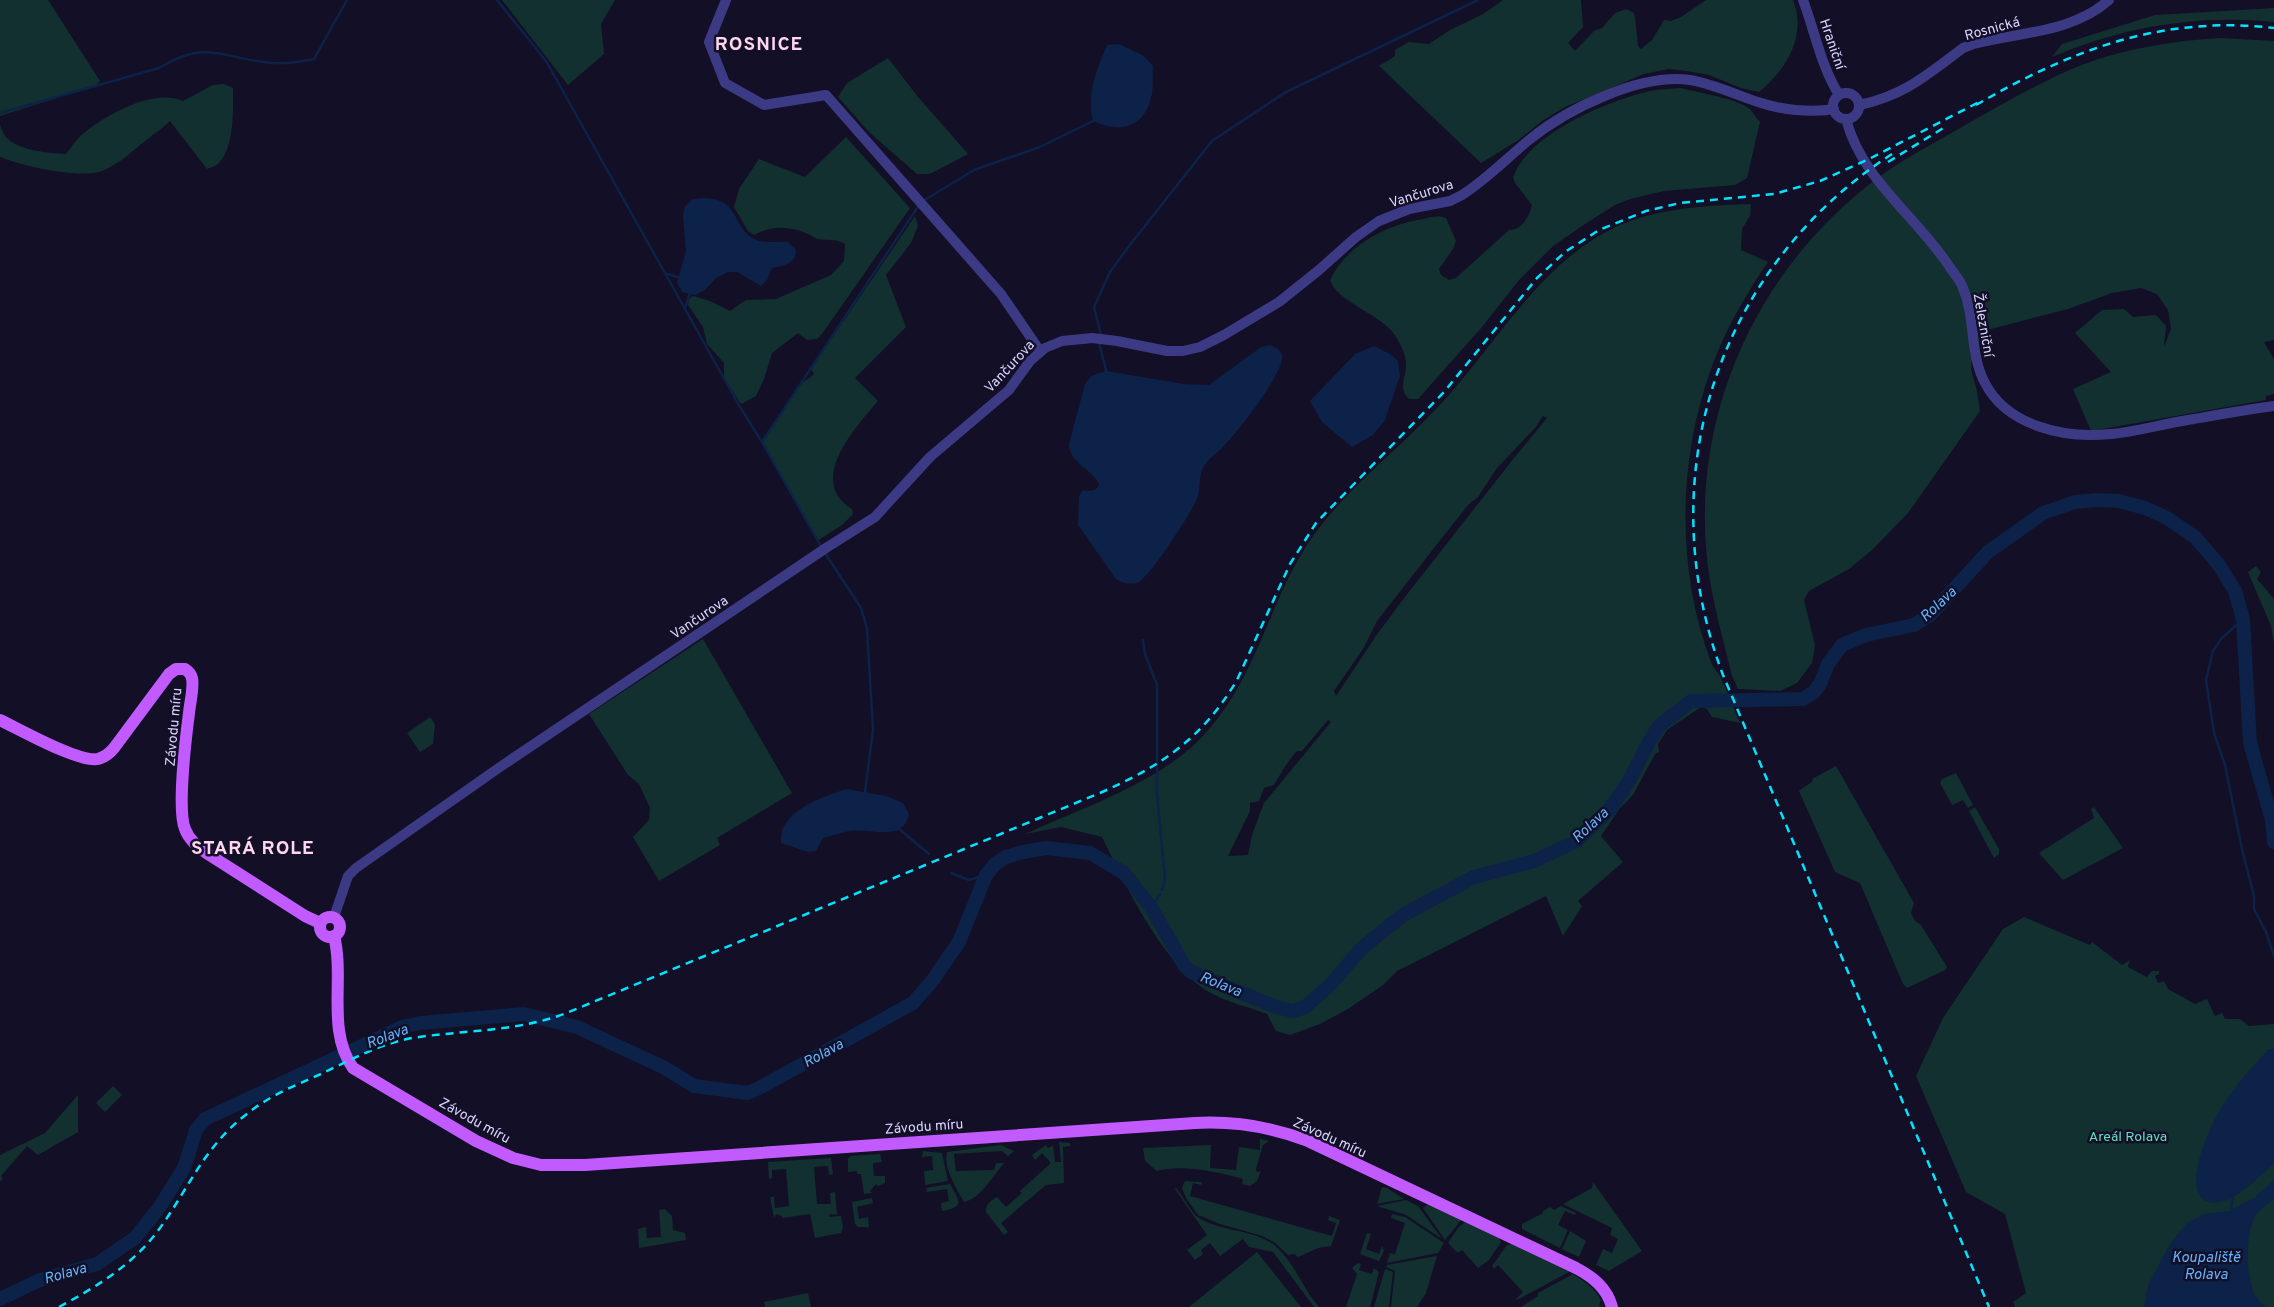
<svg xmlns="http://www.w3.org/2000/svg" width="2274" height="1307" viewBox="0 0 2274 1307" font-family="Overpass,sans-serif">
<rect width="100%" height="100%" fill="#130f26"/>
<g fill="#12302f" fill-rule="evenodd">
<polygon points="0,0 48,0 100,81 95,86 0,116"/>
<polygon points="502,0 615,0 601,24 604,54 568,85"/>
<path d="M 1503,0 L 1581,0 L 1583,27 L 1568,43 L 1575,51 L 1594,31 L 1602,28 L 1615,13 L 1626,9 L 1633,12 L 1635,17 L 1638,46 L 1641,49 L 1652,40 L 1664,20 L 1671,21 L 1681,17 L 1706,0 L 1793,0 C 1807,35 1787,69 1759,92 L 1741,88 L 1709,75 L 1687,71 L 1668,69 L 1644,74 L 1565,107 L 1542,121 L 1517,141 L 1481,163 L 1379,66 L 1395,56 L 1395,50 L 1409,42 L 1429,44 L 1450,30 L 1483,14 Z"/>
<path d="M 2274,8 L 2274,22 C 2198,14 2122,27 2052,57 L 2062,44 L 2155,15 Z"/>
<path d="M 2221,38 L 2274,41 L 2274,340 L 2264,342 L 2274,359 L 2274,394 L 2266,396 L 2266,400 L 2091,431 L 2073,389 L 2111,372 L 2075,333 L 2102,310 L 2124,309 L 2133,317 L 2156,315 L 2166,326 L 2164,347 L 2171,329 L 2168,310 L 2157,294 L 2141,288 L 2112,293 L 2068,309 L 1987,330 L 1973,347 L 1971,369 L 1977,391 L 1980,411 L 1908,513 L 1872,550 L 1849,569 L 1809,591 L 1804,600 L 1815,645 L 1812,663 L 1797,683 L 1780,691 L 1738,689 L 1732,676 C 1722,634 1709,591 1706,548 C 1695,406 1760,269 1871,183 C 1900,160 1935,143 1967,124 C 2003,104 2040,82 2079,66 C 2125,48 2173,41 2221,38 Z"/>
<polygon points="888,58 918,97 968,154 930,174 917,174 869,132 838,97 847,83"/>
<path d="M 224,84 L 233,88 C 233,109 235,147 218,164 C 215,166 210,168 207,169 L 170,121 C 163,128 156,132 149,138 C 133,150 120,164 102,171 C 78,179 23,166 0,157 L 0,125 C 2,130 4,136 8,139 C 21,151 49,153 66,154 C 72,147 77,138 84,133 C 107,114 154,88 183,101 L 213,85 Z"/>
<path d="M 1681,88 C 1698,93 1736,98 1750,109 C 1753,113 1756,118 1760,122 L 1747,178 L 1735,185 L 1664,191 L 1630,199 L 1615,205 L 1588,222 L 1553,246 L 1519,280 L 1482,327 L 1418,399 L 1409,399 C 1397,387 1407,377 1406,363 C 1406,354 1399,341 1394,334 C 1381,315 1336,301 1330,280 C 1347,245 1386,225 1423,219 C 1431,217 1438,215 1446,218 L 1456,241 L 1453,249 L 1439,269 L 1441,275 L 1449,280 L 1456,278 L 1509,230 C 1522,230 1529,217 1532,205 L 1515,183 L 1513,177 C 1528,134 1609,100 1650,91 C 1660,89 1671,89 1681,88 Z"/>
<path d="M 846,137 L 910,208 L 822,334 L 817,339 L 807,340 L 798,333 L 772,353 L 764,379 L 756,396 L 741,404 L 724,378 L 724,363 L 707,344 L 703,327 L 688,305 L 689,299 L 693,296 L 710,301 L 730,311 L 746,300 L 776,299 L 831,275 L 844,261 L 845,244 C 835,238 828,241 818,239 C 814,238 811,235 808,234 C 791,226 771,225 754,235 L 748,231 L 734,207 L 739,189 L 759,159 L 805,177 Z"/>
<path d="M 1751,204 L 1750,216 L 1742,229 L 1741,250 L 1768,262 C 1749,290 1731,320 1718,351 C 1678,448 1674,564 1711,662 C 1713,668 1718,672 1721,678 C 1728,693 1733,708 1740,723 L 1712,717 L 1707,709 L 1701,707 L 1667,730 L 1658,744 L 1659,752 L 1655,754 L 1633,795 L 1620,808 L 1601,836 L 1623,862 L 1578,901 L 1582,906 L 1563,936 L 1546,896 L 1397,971 L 1383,985 L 1348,1009 L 1320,1024 L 1290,1035 L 1276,1031 L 1267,1014 C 1249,1007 1226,1002 1209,992 C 1164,966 1124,883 1102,837 L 1061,827 L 1025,834 C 1080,809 1156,783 1198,741 C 1255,684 1265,612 1305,548 C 1339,494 1394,454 1437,408 C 1502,340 1549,242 1646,216 C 1680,207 1716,205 1751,204 ZM 1543,416 L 1547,418 L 1514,458 L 1401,602 L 1376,636 L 1336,696 L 1334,691 L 1363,649 L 1377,621 L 1434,548 L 1468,505 L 1478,497 L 1497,468 L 1536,427 ZM 1328,720 L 1331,722 L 1264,803 L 1252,835 L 1248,855 L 1228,856 L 1250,811 L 1250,803 L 1259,801 L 1264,788 L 1274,785 C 1281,773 1287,762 1297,751 L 1302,751 Z"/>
<path d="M 915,216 L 918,226 L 911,243 L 886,275 L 906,327 L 855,378 L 878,401 C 855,428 806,481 852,509 L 853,514 L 842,525 L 817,541 L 761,441 L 801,384 L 814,374 L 811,369 Z"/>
<polygon points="2256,566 2261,572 2257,579 2274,599 2274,644 2271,626 2248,572"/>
<polygon points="703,639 792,793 717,838 720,845 659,881 633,837 649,820 650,808 639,784 628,775 589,714"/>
<polygon points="430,717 435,724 433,744 420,752 407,733"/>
<polygon points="1836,766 1914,903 1911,913 1915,921 1921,925 1947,967 1945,970 1907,988 1903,984 1860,883 1835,872 1799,791 1813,781 1812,779"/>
<polygon points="1956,773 1973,805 1968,808 1963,800 1952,805 1940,783 1942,779"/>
<polygon points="1975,807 1999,849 1999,854 1994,858 1969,811"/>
<polygon points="2094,807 2123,848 2063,880 2039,853 2094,818 2091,809"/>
<polygon points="2024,917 2090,945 2092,942 2122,965 2130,960 2128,967 2147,977 2152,971 2159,971 2159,974 2155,976 2158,983 2164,981 2168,989 2195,1004 2207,999 2215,1016 2222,1013 2225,1019 2240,1019 2249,1026 2274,1024 2274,1307 2015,1307 2013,1302 2026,1293 2005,1214 1966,1192 1916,1076 1943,1018 2003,929"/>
<polygon points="113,1086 122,1095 105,1112 96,1103"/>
<polygon points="78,1095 78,1132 38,1155 27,1146 1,1176 3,1179 0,1181 0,1155 45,1133"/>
<path d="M 1260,1139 L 1269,1141 L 1263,1145 L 1256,1169 L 1257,1172 L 1261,1171 L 1257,1181 L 1250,1186 L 1242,1184 L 1243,1179 C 1219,1172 1181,1164 1157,1171 L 1145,1161 L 1143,1148 L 1211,1145 L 1210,1168 L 1236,1170 L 1239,1147 L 1260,1150 Z"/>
<path d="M 1059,1142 L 1070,1143 L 1070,1146 L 1063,1147 L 1064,1183 L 1046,1185 L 1001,1223 L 1008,1232 L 1004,1235 L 986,1212 C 985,1205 991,1200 997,1197 L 1006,1207 L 1022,1193 L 1020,1191 L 1051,1163 L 1042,1153 L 1035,1160 L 1032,1155 L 1046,1145 L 1048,1148 L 1053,1146 L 1055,1162 L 1061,1162 Z"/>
<path d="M 1001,1145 L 1014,1151 L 1008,1156 L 1002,1151 L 954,1154 L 956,1171 L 994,1170 L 996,1163 L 1004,1163 C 993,1176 980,1199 964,1202 C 957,1189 943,1168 947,1152 Z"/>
<polygon points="923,1151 942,1153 948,1181 925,1185 924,1171 933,1170 932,1156 922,1157"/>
<polygon points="880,1154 882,1162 873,1163 874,1176 885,1176 885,1183 878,1186 876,1184 870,1191 872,1193 864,1194 861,1174 857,1174 857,1171 848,1172 848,1158 851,1156"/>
<polygon points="831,1158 833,1174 829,1175 828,1166 814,1167 817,1204 831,1204 830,1193 835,1192 837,1215 830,1214 829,1217 841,1216 843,1227 841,1233 815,1238 810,1214 782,1218 782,1216 776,1214 774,1218 770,1197 774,1197 775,1208 789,1206 786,1169 772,1170 772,1178 769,1179 768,1162"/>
<polygon points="1185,1181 1202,1182 1201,1185 1193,1183 1190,1196 1332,1236 1336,1223 1328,1220 1329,1216 1340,1220 1331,1246 1318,1248 1298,1257 1294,1254 1288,1255 1274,1242 1262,1236 1220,1224 1198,1215 1186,1198 1182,1188"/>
<polygon points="1593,1182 1642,1251 1609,1271 1596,1265 1603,1249 1612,1253 1618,1239 1610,1235 1612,1228 1563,1204 1592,1188"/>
<path d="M 950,1184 C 959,1201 966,1207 942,1211 L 941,1203 L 949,1201 L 947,1189 L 927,1192 L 926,1188 Z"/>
<polygon points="1382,1187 1387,1188 1404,1199 1377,1204"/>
<path d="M 1176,1188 C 1182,1195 1192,1214 1199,1218 C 1222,1232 1253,1229 1274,1245 C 1295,1262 1302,1288 1319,1307 L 1314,1307 L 1273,1252 L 1249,1247 L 1243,1239 L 1220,1256 L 1210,1243 L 1201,1250 L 1203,1254 L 1195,1260 L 1187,1250 L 1207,1235 L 1175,1189 Z"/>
<polygon points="872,1198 873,1203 857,1207 859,1219 868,1217 869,1227 858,1227 855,1224 852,1202"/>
<polygon points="1406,1200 1418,1206 1442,1239 1406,1215 1377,1206"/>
<polygon points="1427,1205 1434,1206 1462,1219 1445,1240 1423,1208"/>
<polygon points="1561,1206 1576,1213 1575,1215 1565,1211 1558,1225 1568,1230 1560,1248 1522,1229 1522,1224 1543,1213 1543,1211 1550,1207 1554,1210"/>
<polygon points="665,1209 672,1216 673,1230 685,1233 686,1240 639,1248 638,1229 646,1227 647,1238 661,1237 659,1210"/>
<polygon points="1392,1214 1405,1217 1444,1243 1438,1253 1387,1263 1390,1253 1395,1254 1405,1223 1391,1218"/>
<polygon points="1466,1221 1499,1238 1501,1242 1489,1260 1478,1268 1462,1250 1458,1253 1448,1243 1458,1228"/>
<polygon points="1570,1231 1586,1241 1579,1257 1562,1249"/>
<polygon points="1367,1233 1371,1234 1366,1249 1379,1254 1382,1246 1384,1251 1379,1261 1360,1254"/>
<polygon points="1513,1244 1568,1270 1569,1272 1517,1300 1516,1299 1523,1292 1498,1265 1494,1269 1492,1266 1507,1245"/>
<polygon points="1257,1252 1301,1307 1189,1307"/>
<polygon points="1437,1256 1426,1293 1417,1307 1391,1307 1395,1271 1386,1267 1387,1265"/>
<polygon points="1358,1263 1361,1264 1359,1270 1372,1274 1374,1268 1379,1272 1370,1307 1346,1307 1357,1274 1352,1268"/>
<polygon points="1385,1269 1393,1272 1389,1307 1374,1307"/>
<path d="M 1573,1274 C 1584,1281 1595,1288 1601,1300 L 1599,1305 L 1602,1307 L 1521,1307 L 1538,1296 L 1538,1293 Z"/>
<polygon points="808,1293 811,1307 765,1307 764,1302"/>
</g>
<g fill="#0c2248">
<path d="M 1119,44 L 1144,56 L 1153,66 C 1152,76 1154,88 1151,98 C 1143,129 1119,133 1093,121 C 1086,95 1097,69 1107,45 Z"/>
<path d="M 702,198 C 740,198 731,225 754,239 C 763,244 778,241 788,242 L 796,250 C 796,264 783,266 772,268 L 767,280 L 761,286 L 737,272 L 728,272 L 716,278 L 705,290 L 695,295 L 682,292 L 677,283 L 686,251 L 683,216 L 685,206 L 693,199 Z"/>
<path d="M 1270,345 C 1275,347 1280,349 1282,355 C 1286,371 1236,434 1223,447 C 1217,453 1209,458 1204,466 C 1198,475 1201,489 1197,499 C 1191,513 1149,579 1137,583 C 1130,585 1122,583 1116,579 L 1078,525 L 1079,496 L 1083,490 C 1090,491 1097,492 1099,484 C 1093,470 1069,463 1069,444 L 1085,384 L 1091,376 L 1106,371 L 1184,384 L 1209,385 L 1261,347 Z"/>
<polygon points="1374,346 1390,354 1398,361 1400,376 1385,420 1373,435 1352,447 1322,422 1310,401 1355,354"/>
<path d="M 846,789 L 886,796 L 903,803 L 909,814 C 903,843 871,828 849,831 C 840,833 831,836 823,838 L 816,851 L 808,852 L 781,843 C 781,839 781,832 783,828 C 795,805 824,797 846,789 Z"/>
<path d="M 2269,1049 L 2274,1049 L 2274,1164 C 2261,1175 2247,1189 2232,1198 C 2226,1201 2216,1204 2209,1202 C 2180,1193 2208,1132 2217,1115 C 2230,1090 2250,1070 2269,1049 Z"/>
<path d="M 2274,1180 L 2274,1199 C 2267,1205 2256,1212 2253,1221 C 2245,1242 2244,1297 2267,1307 L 2144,1307 L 2148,1285 L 2170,1244 L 2187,1223 L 2203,1214 L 2229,1211 L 2254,1198 Z"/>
</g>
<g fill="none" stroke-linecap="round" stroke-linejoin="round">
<g stroke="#0c2248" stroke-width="2.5">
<polyline points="497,0 546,61 740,407 762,442 822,548"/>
<path d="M 0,113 L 159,68 C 209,38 222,59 272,63 C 286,64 300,62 314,59 L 347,0"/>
<polyline points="923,201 974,170 1040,147 1093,121"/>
<polyline points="667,274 681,278"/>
<polyline points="685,309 690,293"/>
<polyline points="1101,335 1094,307 1110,272 1129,246 1212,141 1286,92 1478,0"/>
<polyline points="1099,343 1107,374"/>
<polyline points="762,442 919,205"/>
<polyline points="825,553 861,608 867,629 873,730 865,792 867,794"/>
<polyline points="2243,619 2221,639 2213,651 2206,680 2214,733 2225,765 2242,849 2254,896 2254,909 2266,932 2274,956"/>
<polyline points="1143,640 1145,654 1157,685 1157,793 1165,880 1162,890"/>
<polyline points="898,828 929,854"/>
<polyline points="951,873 969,880 986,875"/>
<polyline points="1151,907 1160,894"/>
<polyline points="2231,1212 2233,1195"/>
</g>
<polyline stroke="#0c2248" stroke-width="14" points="0,1299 40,1280 97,1264 135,1238 159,1208 184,1168 196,1130 205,1119 402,1027 420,1023 524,1014 577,1027 665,1068 694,1086 748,1093 761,1087 913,1003 932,981 959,942 986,875 995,864 1006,857 1023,852 1046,848 1090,853 1124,873 1151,907 1184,965 1191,972 1276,1007 1293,1011 1305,1007 1330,985 1362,948 1403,915 1474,877 1534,861 1577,841 1609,810 1629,781 1648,744 1659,726 1691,701 1803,699 1814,692 1820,684 1828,664 1842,645 1866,635 1914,625 1931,614 1988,552 2043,513 2075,502 2097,500 2119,501 2145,508 2167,518 2195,537 2219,565 2235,591 2243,619 2250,743 2272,820 2274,842"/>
<g stroke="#3d3a85" stroke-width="10">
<polyline points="726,0 709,42 725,83 764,105 826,95 1001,294 1040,351"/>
<path d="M 1803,0 C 1815,32 1821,66 1839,95"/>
<circle cx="1846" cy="106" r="13"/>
<path d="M 1859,105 C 1904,96 1928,74 1963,48 L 1973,44 C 2019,32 2072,33 2109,0"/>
<path d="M 1846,119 C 1862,181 1918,217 1951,269 C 1955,275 1961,281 1963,288 C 1976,319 1969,353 1985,383 C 2007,426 2065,439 2110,434 C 2136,432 2162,424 2188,420 C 2217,415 2245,410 2274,406"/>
<path d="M 334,917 L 348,876 L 356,868 L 500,767 L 826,548 L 875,517 L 930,457 L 1009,390 L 1030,361 L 1045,348 L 1062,341 L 1092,338 L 1117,341 L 1167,351 L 1183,351 L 1200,347 L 1224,335 L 1279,302 L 1319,270 L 1356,237 L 1379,221 L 1409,209 L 1450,201 L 1462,195 C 1486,180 1507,158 1529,140 C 1567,109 1640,73 1690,80 C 1714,84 1736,95 1758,102 C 1781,110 1810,113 1834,109"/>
</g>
<g stroke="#c25bff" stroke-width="12">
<path d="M 0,720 C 19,729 79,763 98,759 C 105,757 110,753 114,748 L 169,674 L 176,669 L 185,669 C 188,671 191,674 192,678 C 194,688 190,702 189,713 C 186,736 177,810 185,829 C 189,840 198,847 208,854 L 305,916 L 320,923"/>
<circle cx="330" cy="927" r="10"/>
<path d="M 334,936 C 345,979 326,1030 353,1068 L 476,1141 L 513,1158 L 541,1165 L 585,1165 L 1195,1123 C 1234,1121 1272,1127 1308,1141 L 1576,1268 C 1593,1277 1607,1288 1612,1307"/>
</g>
<g stroke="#00e5ff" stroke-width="2.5" stroke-dasharray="8 6" stroke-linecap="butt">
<path d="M 1976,105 C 2071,50 2162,15 2274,28"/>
<path d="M 1892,154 C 1716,268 1649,479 1723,675 L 1989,1307"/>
<polyline points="1888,162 1945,127"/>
<path d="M 59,1307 C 96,1287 131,1266 157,1232 C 189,1189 203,1147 248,1113 C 269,1096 296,1085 321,1074 C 350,1060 380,1044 412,1038 C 464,1030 514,1032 564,1014 L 1100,793 C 1161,766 1202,739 1237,680 L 1290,564 L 1316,523 L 1444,392 L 1537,278 L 1565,252 L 1599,230 L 1646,211 L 1680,203 L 1774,194 L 1820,181 L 1869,159 L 1981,101"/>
</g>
</g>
<g text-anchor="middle" stroke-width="5" stroke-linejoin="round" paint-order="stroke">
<g font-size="14" fill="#d9d4ff" stroke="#130f26">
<text transform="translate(1992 28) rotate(-15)" y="5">Rosnická</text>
<text transform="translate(1833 44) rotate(71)" y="5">Hraniční</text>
<text transform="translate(1421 193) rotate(-17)" y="5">Vančurova</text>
<text transform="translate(1984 325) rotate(80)" y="5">Železniční</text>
<text transform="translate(1009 366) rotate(-47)" y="5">Vančurova</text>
<text transform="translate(699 617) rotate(-34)" y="5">Vančurova</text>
<text transform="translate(173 727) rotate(-85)" y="5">Závodu míru</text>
<text transform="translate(475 1120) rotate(29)" y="5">Závodu míru</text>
<text transform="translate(924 1126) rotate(-4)" y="5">Závodu míru</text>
<text transform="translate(1330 1137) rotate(24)" y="5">Závodu míru</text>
</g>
<g font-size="14" fill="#5fe0c0" stroke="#130f26">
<text x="2128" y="1141">Areál Rolava</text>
</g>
<g font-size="15" font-style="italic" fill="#62b6ff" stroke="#130f26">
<text transform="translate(1938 604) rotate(-43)" y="5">Rolava</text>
<text transform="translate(1590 825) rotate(-43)" y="5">Rolava</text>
<text transform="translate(1221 984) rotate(22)" y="5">Rolava</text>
<text transform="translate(387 1036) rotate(-21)" y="5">Rolava</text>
<text transform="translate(823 1053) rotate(-29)" y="5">Rolava</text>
<text x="2206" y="1262">Koupaliště<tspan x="2206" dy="17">Rolava</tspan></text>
<text transform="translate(65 1273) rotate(-16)" y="5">Rolava</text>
</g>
<g font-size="19" font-weight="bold" letter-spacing="1" fill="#ffd6f0" stroke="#130f26">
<text x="759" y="50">ROSNICE</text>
<text x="253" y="854">STARÁ ROLE</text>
</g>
</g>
</svg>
